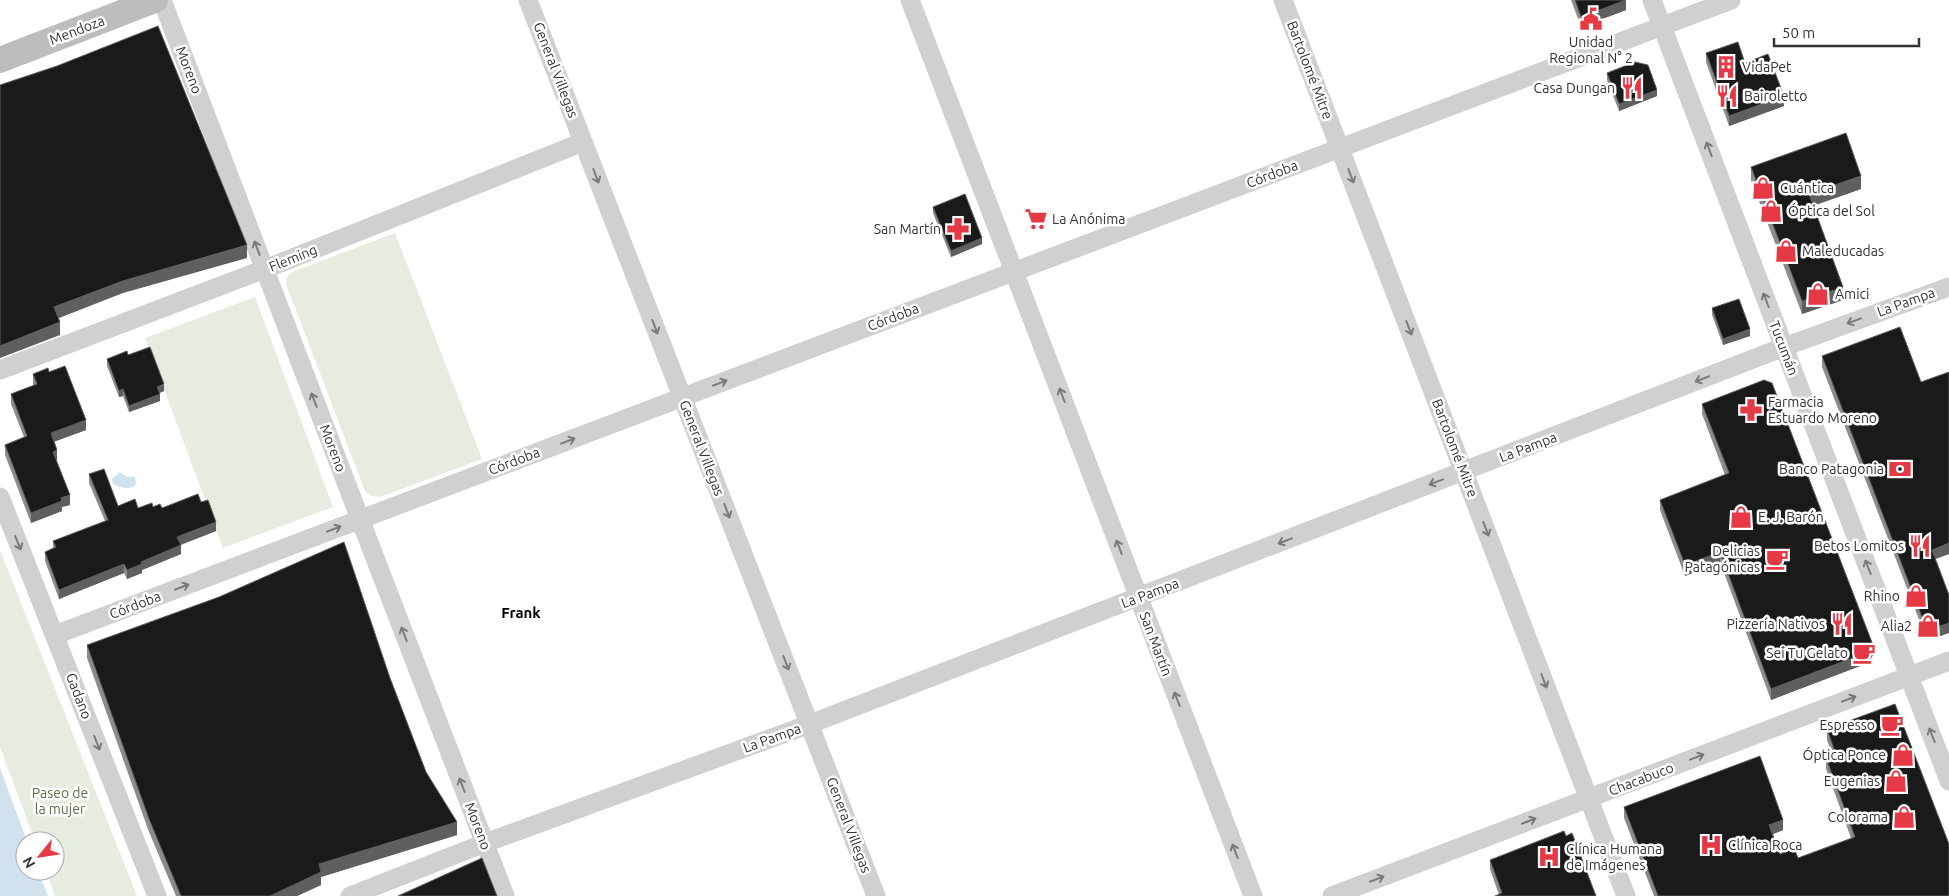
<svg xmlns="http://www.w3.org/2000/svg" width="1949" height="896" viewBox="0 0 1949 896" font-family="Ubuntu,sans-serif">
<rect width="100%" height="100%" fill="#fff"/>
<g fill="#e6ecdf">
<polygon points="395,233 482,459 380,497 372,496 365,491 286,284 287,277 292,272"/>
<polygon points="255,297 333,507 223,548 145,338"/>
<polygon points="0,550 137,896 55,896 46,871 55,871 55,841 35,841 0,747"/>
</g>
<g fill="#cfe2ee">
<path d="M 120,472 L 127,477 L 135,477 L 136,485 C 130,490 119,488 113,484 L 112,479 Z"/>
<polygon points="0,768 27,841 25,841 25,871 38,871 48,896 0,896"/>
</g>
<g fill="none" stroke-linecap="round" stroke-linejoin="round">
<g stroke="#d0d0d0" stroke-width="19">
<polyline points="162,0 360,519 505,896"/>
<polyline points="528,0 876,896"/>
<polyline points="910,0 1253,896"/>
<polyline points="1283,0 1626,896"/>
<polyline points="1652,0 1949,781"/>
<polyline points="0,370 265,269 583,142"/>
<polyline points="0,497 157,896"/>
<polyline points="55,635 1731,0"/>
<polyline points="350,896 485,843 810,724 1784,347 1949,287"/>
<polyline points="1332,896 1949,661"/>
</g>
<polyline stroke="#bdbdbd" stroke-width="26" points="0,60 155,0"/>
</g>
<g fill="#8c8c8c">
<polygon points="1571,0 1626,0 1626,10 1581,27"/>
<polygon points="1706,53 1745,63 1784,106 1729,126 1706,62"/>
<polygon points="1607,73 1657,96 1619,111 1607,80"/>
<polygon points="1751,167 1861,189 1813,206 1843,300 1802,314 1751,180"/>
<polygon points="933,207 982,244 951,257 933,213"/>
<polygon points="1712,308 1750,336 1723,345 1712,315"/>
<polygon points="128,355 164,391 159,393 160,401 129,412 123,396 119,397 107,366 107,359"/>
<polygon points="1822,356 1921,382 1949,372 1949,554 1935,559 1935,638 1925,635 1822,367"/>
<polygon points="49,372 86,430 54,441 57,460 56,460 70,505 62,507 62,511 31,523 5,455 5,445 24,437 11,404 11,394 33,386 33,374"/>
<polygon points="1702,404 1873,655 1868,663 1771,700 1720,562 1685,576 1660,510 1660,500 1725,475 1702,414"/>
<polygon points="89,474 118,506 138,508 153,507 162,508 201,502 216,531 181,545 181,554 142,570 142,573 127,579 124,573 59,599 45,561 45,552 53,548 53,541 105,521 89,483"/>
<polygon points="87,645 390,678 426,772 457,835 321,877 321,885 297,896 176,896 149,832 87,658"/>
<polygon points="1827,729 1949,896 1654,896 1624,818 1624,807 1783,830 1772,834 1780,854 1798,858 1851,838 1826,769 1826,758 1833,756 1827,740"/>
<polygon points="1566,836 1596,896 1499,895 1490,869 1490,860"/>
</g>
<g fill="#5f5f5f">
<polygon points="1626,0 1626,10 1581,27 1581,17"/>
<polygon points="1657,90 1657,96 1619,111 1619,104"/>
<polygon points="1784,96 1784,106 1729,126 1729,116"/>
<polygon points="1861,176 1861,189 1809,207 1809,194"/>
<polygon points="982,238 982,244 951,257 951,251"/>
<polygon points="247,245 247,258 123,293 54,320 54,307 123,281"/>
<polygon points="1843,287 1843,300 1802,314 1802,301"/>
<polygon points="60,322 60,335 0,358 0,346"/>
<polygon points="1750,329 1750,336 1723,345 1723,339"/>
<polygon points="164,384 164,391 157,394 157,387"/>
<polygon points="123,389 123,396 119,397 119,391"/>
<polygon points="160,394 160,401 129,412 129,406"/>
<polygon points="86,420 86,430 51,443 51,433"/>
<polygon points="57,450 57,460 53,461 53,452"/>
<polygon points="70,495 70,505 62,507 62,511 31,523 31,513 61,498"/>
<polygon points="216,522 216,531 177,546 177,537"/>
<polygon points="1949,543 1949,554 1932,560 1932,550"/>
<polygon points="181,545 181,554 142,570 142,573 127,579 127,570 141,562"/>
<polygon points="1720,552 1720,562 1685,576 1685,565"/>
<polygon points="124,564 124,573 59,599 59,590"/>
<polygon points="1949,623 1949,633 1935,638 1935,628"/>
<polygon points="1873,645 1873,655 1868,663 1771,700 1771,689"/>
<polygon points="1783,820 1783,830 1769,836 1769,825"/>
<polygon points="457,822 457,835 321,877 321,885 297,896 270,896 319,864"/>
</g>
<g fill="#1a1a1a" stroke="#5f5f5f">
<polygon points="1575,0 1626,0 1581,17"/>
<polygon points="158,26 247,245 123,281 54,307 60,322 0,346 0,85 57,66"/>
<polygon points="1738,42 1745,63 1768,54 1784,96 1729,116 1706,53"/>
<polygon points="1635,62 1648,65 1657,90 1619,104 1607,73"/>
<polygon points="1846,133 1861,176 1809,194 1843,287 1802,301 1751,167"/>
<polygon points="965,194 982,238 951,251 933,207"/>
<polygon points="1739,299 1750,329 1723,339 1712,308"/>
<polygon points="1900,327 1921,382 1949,372 1949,543 1932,550 1949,595 1949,623 1935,628 1925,625 1822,356"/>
<polygon points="150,347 164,384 157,387 160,394 129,406 123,389 119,391 107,359 127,351 128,355"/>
<polygon points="65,366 86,420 51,433 57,450 53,452 70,495 61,498 62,501 31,513 5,445 27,436 11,394 37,384 33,374 48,368 49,372"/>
<polygon points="1764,380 1772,383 1873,645 1868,652 1771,689 1720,552 1685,565 1660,500 1729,473 1702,404"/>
<polygon points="104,469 118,506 135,499 138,508 152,503 153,507 160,504 162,508 198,494 201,502 208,500 216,522 177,537 181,545 141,562 142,564 127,570 124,564 59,590 45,552 56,547 53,541 108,520 89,474"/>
<polygon points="344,542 390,678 426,772 457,822 319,864 321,872 270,896 181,896 149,819 87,645 219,597"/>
<polygon points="1895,704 1949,844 1949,896 1658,896 1624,807 1760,756 1783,820 1769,825 1780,854 1794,848 1798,858 1855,837 1826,758 1836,755 1827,729"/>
<polygon points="1564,831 1566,836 1572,833 1596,896 1495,896 1502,893 1490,860"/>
<polygon points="482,858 497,896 398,896"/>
</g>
<defs><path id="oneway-shaft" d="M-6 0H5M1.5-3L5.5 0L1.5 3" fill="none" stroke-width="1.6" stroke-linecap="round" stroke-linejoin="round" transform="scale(1.25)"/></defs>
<g stroke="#7a7a7a">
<use href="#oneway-shaft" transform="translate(1709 149) rotate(-111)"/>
<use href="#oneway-shaft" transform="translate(596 176) rotate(69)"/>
<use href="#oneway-shaft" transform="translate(1351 176) rotate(69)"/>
<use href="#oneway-shaft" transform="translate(257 248) rotate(-111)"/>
<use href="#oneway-shaft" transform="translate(1766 300) rotate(-111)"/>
<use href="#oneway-shaft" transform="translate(1854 321) rotate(160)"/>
<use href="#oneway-shaft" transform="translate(655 327) rotate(69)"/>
<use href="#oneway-shaft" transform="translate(1409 328) rotate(69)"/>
<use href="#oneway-shaft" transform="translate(1702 379) rotate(159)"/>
<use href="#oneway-shaft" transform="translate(720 383) rotate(-21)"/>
<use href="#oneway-shaft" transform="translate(1062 395) rotate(-111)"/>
<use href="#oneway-shaft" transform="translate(314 400) rotate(-111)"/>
<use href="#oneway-shaft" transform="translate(568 441) rotate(-21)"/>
<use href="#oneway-shaft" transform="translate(1436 482) rotate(159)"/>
<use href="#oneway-shaft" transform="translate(727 511) rotate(69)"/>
<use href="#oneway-shaft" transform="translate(334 529) rotate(-21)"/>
<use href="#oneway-shaft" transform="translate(1486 529) rotate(69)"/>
<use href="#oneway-shaft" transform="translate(1285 541) rotate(159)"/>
<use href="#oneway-shaft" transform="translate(18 543) rotate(68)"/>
<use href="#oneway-shaft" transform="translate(1119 547) rotate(-111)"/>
<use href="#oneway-shaft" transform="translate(1868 567) rotate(-111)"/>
<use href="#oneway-shaft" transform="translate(182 587) rotate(-21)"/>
<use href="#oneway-shaft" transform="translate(404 634) rotate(-111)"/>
<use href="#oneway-shaft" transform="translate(786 663) rotate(69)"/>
<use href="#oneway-shaft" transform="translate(1544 681) rotate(69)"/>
<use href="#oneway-shaft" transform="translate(1177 699) rotate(-111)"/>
<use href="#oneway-shaft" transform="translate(1849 699) rotate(-21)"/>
<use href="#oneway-shaft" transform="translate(1932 735) rotate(-111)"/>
<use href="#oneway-shaft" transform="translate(97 743) rotate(69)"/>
<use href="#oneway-shaft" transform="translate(1697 757) rotate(-21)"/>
<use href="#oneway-shaft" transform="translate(462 785) rotate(-111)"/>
<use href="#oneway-shaft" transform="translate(1529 821) rotate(-21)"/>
<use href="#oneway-shaft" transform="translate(1235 851) rotate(-111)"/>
<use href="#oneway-shaft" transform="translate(1377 879) rotate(-21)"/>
</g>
<defs>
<symbol id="civic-bare" viewBox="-9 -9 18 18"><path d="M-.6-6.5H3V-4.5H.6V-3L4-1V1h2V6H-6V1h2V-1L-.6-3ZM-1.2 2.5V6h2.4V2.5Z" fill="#e63946" stroke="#fff" stroke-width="2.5" paint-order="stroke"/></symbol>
<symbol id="building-bare" viewBox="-9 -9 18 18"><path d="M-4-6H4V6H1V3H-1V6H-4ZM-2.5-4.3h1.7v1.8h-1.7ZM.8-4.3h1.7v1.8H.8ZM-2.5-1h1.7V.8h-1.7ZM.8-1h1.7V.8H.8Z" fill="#e63946" stroke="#fff" stroke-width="2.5" paint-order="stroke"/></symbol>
<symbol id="restaurant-bare" viewBox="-9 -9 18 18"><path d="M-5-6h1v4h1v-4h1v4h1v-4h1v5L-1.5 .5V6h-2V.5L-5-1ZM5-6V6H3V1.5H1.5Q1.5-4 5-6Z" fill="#e63946" stroke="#fff" stroke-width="2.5" paint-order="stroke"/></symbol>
<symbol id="shop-bare" viewBox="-9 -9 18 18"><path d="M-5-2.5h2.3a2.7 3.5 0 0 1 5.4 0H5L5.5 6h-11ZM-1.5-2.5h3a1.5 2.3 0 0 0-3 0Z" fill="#e63946" stroke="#fff" stroke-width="2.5" paint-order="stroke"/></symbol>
<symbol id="supermarket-bare" viewBox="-9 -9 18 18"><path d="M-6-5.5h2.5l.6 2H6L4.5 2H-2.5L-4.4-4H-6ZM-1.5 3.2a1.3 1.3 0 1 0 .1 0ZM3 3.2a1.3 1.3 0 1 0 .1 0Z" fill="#e63946" stroke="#fff" stroke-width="2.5" paint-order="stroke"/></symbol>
<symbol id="pharmacy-bare" viewBox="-9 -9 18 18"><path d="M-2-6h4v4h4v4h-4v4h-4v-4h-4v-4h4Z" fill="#e63946" stroke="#fff" stroke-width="2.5" paint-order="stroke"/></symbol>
<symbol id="bank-bare" viewBox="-9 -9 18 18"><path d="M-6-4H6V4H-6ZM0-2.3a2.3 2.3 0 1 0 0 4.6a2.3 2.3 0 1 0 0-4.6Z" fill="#e63946" stroke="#fff" stroke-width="2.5" paint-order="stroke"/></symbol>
<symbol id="cafe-bare" viewBox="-9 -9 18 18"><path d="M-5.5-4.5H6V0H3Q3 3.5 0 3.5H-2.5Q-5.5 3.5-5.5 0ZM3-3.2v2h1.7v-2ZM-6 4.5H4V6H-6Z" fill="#e63946" stroke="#fff" stroke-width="2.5" paint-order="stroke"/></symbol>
<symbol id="hospital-bare" viewBox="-9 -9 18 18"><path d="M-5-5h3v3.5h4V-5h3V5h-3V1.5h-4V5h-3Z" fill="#e63946" stroke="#fff" stroke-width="2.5" paint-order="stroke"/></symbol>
</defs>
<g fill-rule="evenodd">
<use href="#civic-bare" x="1575" y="3" width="32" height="32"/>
<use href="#building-bare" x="1710" y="51" width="32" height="32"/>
<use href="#restaurant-bare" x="1616" y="72" width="32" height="32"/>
<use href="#restaurant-bare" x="1711" y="80" width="32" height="32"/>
<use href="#shop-bare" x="1747" y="172" width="32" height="32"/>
<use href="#shop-bare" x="1755" y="195" width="32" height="32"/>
<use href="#supermarket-bare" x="1020" y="203" width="32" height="32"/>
<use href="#pharmacy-bare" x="942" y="213" width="32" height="32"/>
<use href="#shop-bare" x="1770" y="235" width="32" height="32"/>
<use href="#shop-bare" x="1802" y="278" width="32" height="32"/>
<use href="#pharmacy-bare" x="1735" y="394" width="32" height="32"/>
<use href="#bank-bare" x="1884" y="453" width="32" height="32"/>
<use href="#shop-bare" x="1725" y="501" width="32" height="32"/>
<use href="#restaurant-bare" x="1904" y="530" width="32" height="32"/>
<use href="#cafe-bare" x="1761" y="543" width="32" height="32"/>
<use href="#shop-bare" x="1900" y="580" width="32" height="32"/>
<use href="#restaurant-bare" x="1826" y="608" width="32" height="32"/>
<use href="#shop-bare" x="1912" y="610" width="32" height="32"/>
<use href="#cafe-bare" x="1848" y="637" width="32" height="32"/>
<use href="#cafe-bare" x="1876" y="709" width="32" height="32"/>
<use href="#shop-bare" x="1887" y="739" width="32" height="32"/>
<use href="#shop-bare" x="1880" y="765" width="32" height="32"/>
<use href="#shop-bare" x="1888" y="801" width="32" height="32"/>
<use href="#hospital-bare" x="1695" y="829" width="32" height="32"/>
<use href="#hospital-bare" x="1533" y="841" width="32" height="32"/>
</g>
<g text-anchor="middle" stroke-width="5" stroke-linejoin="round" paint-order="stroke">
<g font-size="14" fill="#333" stroke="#fff">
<text transform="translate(77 30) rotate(-21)" y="5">Mendoza</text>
<text transform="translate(189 70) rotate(69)" y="5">Moreno</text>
<text transform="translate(556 70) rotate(69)" y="5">General Villegas</text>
<text transform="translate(1310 70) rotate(69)" y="5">Bartolomé Mitre</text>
<text transform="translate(1272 174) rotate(-21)" y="5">Córdoba</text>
<text transform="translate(293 258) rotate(-22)" y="5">Fleming</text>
<text transform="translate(1906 302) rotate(-20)" y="5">La Pampa</text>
<text transform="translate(893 317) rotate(-21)" y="5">Córdoba</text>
<text transform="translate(1784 348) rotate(69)" y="5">Tucumán</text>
<text transform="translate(1528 447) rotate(-21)" y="5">La Pampa</text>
<text transform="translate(333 448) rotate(69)" y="5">Moreno</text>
<text transform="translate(702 448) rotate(69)" y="5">General Villegas</text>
<text transform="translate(1455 448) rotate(69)" y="5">Bartolomé Mitre</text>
<text transform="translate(514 461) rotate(-21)" y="5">Córdoba</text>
<text transform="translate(1150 593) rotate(-21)" y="5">La Pampa</text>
<text transform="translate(135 605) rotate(-21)" y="5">Córdoba</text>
<text transform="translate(1156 644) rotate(69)" y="5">San Martín</text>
<text transform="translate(79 696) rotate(69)" y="5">Gadano</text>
<text transform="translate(772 738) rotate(-20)" y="5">La Pampa</text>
<text transform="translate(1641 779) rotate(-21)" y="5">Chacabuco</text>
<text transform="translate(849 825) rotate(69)" y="5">General Villegas</text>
<text transform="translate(478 826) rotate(69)" y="5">Moreno</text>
</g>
<g font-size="14" fill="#333" stroke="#fff" text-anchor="end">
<text x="1591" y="47" text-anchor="middle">Unidad<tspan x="1591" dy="16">Regional N° 2</tspan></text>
<text x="1742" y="72" text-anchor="start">VidaPet</text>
<text x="1615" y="93">Casa Dungan</text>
<text x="1744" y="101" text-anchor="start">Bairoletto</text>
<text x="1780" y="193" text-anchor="start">Cuántica</text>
<text x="1788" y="216" text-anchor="start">Óptica del Sol</text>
<text x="1052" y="224" text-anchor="start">La Anónima</text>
<text x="941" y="234">San Martín</text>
<text x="1802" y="256" text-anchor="start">Maleducadas</text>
<text x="1835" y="299" text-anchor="start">Amici</text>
<text x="1768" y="407" text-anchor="start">Farmacia<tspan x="1768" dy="16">Estuardo Moreno</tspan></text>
<text x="1884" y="474">Banco Patagonia</text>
<text x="1758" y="522" text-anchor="start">E. J. Barón</text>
<text x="1904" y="551">Betos Lomitos</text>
<text x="1760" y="556">Delicias<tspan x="1760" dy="16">Patagónicas</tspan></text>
<text x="1900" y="601">Rhino</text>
<text x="1825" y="629">Pizzería Nativos</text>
<text x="1912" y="631">Alia2</text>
<text x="1848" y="658">Sei Tu Gelato</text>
<text x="1875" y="730">Espresso</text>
<text x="1886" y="760">Óptica Ponce</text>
<text x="1880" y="786">Eugenias</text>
<text x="1888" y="822">Colorama</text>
<text x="1728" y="850" text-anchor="start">Clínica Roca</text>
<text x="1566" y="854" text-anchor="start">Clínica Humana<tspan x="1566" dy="16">de Imágenes</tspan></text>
</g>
<g font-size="14" fill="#56703f" stroke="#fff">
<text x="60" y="798">Paseo de<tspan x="60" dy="16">la mujer</tspan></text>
</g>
<g font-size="15" font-weight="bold" fill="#000" stroke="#fff">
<text x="521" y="618">Frank</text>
</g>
</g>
<g transform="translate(40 856) rotate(240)"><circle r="24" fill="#ffffff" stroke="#adadad"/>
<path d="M0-4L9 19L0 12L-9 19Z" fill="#e63946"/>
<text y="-8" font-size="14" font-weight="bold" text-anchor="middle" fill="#333333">N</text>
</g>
<path d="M1774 38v8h145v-8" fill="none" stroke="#333333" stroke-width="2.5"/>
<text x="1782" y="38" font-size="15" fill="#333333" stroke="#ffffff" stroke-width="4" paint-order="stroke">50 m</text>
</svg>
